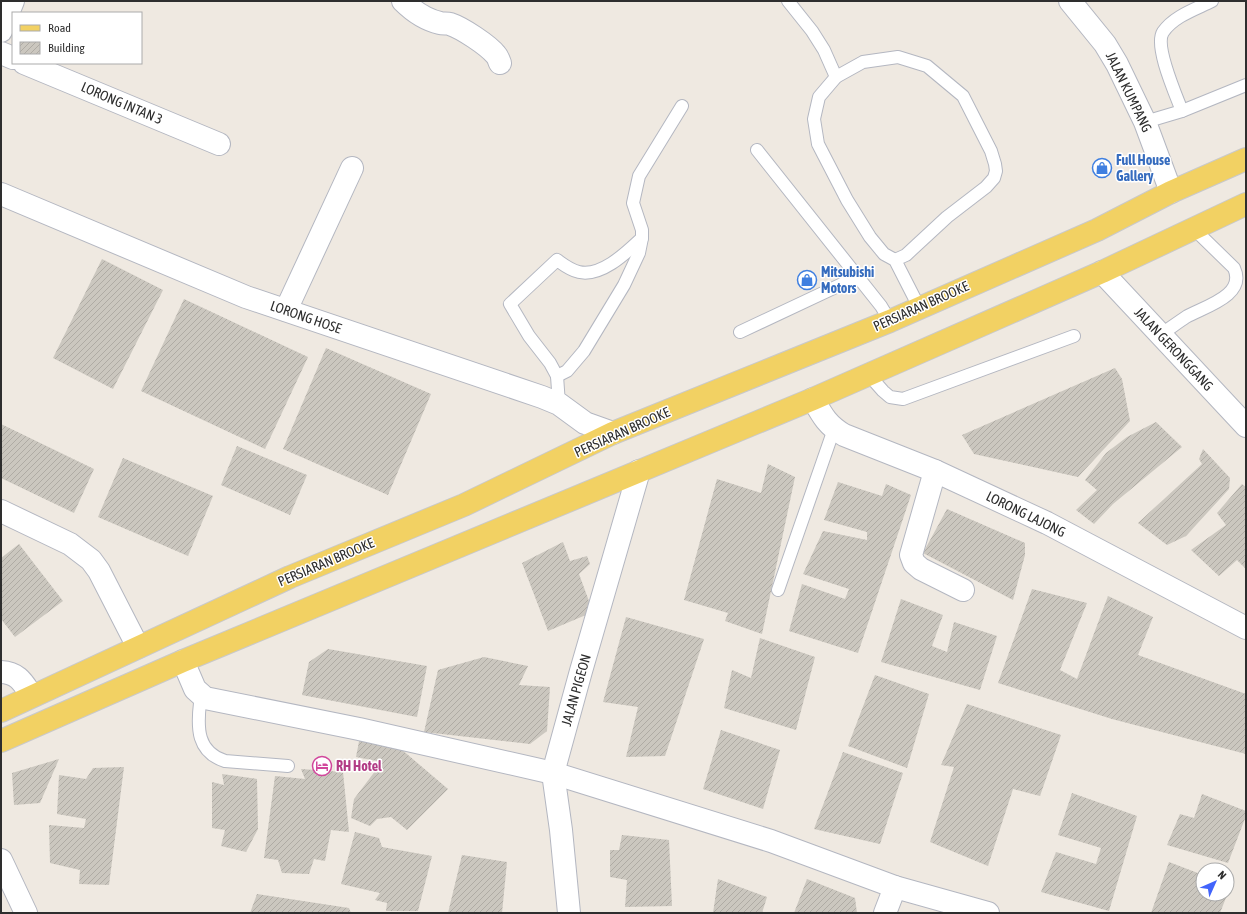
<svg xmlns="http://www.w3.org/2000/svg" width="1247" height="914" viewBox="0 0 1247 914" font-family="'Asap Condensed',sans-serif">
<defs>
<pattern id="building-hatch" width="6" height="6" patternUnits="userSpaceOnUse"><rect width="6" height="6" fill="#cbc7bf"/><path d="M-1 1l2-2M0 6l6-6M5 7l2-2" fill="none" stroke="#afaba4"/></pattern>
</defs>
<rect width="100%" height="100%" fill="#efe9e1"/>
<g fill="url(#building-hatch)">
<polygon points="102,259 163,290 113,389 53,358"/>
<polygon points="184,299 308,357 265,449 141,391"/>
<polygon points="326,348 431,394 388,495 283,449"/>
<polygon points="1115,368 1122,379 1130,421 1078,477 974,454 962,435"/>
<polygon points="1156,422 1182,447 1113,504 1094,524 1076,510 1097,490 1085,480 1106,453 1127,437"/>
<polygon points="1,424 94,469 74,513 1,478"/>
<polygon points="237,446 307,475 290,515 221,485"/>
<polygon points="1203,449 1230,478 1229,489 1186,536 1167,545 1138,523 1202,464 1199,459"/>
<polygon points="123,458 213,496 188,556 98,517"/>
<polygon points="768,464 795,477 762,634 725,621 728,613 684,600 717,479 761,493"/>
<polygon points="838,482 882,496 886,484 911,495 858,653 789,631 802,584 845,599 849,589 803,574 823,531 867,540 867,532 824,520"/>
<polygon points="1242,484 1246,487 1246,569 1237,560 1219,576 1191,550 1226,525 1217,513"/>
<polygon points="947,509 1025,543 1025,555 1013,600 923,553"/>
<polygon points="563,542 570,561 587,556 590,564 579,574 593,612 548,631 522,563"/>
<polygon points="19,544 63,601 15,637 1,619 1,558"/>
<polygon points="1032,589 1087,603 1060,670 1077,679 1108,596 1153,617 1138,655 1246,694 1246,754 1112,719 998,683"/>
<polygon points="901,599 943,615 932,646 947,652 954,622 997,636 980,690 881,662"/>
<polygon points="626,617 704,639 665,756 626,757 638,707 603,702"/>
<polygon points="760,638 815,657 796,730 724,708 732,670 751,678"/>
<polygon points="328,649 427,666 417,717 302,695 309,662"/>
<polygon points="484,657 528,666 519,685 550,687 547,731 530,744 424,732 438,670"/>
<polygon points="875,675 929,694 907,768 848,746"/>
<polygon points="967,704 1061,735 1040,796 1013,789 988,866 930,842 954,767 941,765"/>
<polygon points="721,730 780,750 763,809 703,789"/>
<polygon points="361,731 401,749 448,789 407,830 391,817 377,819 370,826 351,818 354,799 382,762 356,757"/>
<polygon points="843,752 903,773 880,844 814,829"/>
<polygon points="59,759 40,803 14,805 12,773"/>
<polygon points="124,767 109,885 79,884 80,870 50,863 49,825 84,828 86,819 57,814 59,775 86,779 93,768"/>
<polygon points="301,769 343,772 349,832 331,830 325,861 314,859 309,874 282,873 278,860 264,858 275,776 305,779"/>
<polygon points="222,774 257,779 258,829 246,852 221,846 225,830 212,828 212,782 224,785"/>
<polygon points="1072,793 1137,816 1109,911 1041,892 1056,852 1096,864 1101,848 1058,835"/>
<polygon points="1202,794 1246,811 1246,816 1228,863 1167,845 1180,814 1194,818"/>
<polygon points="355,832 379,838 382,847 432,856 418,911 386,911 387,903 375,900 380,893 341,884"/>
<polygon points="622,835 669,840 672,906 625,907 627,880 610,877 610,850 619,850"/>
<polygon points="462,855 507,862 502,913 448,913"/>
<polygon points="1169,862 1203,875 1203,894 1227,894 1227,884 1231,885 1220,913 1151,913"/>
<polygon points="718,879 767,897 762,913 713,913"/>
<polygon points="807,879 855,898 857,913 794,913"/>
<polygon points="257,894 349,908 351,913 250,913"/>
</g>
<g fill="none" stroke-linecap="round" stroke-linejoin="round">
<defs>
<g id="lane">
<polyline points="788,1 812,31 824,50 836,77"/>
<path d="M 1182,111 C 1176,95 1154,46 1163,32 C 1174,16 1196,9 1212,1"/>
<polyline points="1145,122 1182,111 1246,85"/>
<polyline points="757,150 881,306 890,321"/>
<polyline points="895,260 906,255 947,217 986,187 994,178 996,171 995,164 991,151 963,96 927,66 898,57 863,62 836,77 819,97 814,119 818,144 847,200 870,237 884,254 895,260 919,307"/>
<polyline points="740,332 857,277"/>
<path d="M 1160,335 C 1169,329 1177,323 1186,317 C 1203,307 1247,296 1234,268 L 1194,229"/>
<polyline points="868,374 883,391 890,397 903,399 1074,336"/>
<polyline points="557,376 567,371 584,351 624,285 639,253 642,238 642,230 633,203 639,176 682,106"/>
<path d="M 559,404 L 557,376 L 550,363 L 529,336 L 510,304 L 557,260 C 564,265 570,270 579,272 C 602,277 627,252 642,238"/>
<polyline points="778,590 834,429"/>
<path d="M 205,698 L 200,703 C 197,728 197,752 225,761 L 288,766"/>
</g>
<g id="street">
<path d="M 403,1 C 413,11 427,20 440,23 C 443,24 447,23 450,24 C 462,28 488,45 496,55 C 498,57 499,61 500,63"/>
<polyline points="1070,1 1105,44 1117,64 1145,122 1171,192"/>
<polyline points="1,31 13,1"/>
<polyline points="1,53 13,58"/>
<polyline points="24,63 219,144"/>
<polyline points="1,194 246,297 542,397 559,404 585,423 613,433"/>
<polyline points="1102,272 1246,426"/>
<polyline points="286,310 352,168"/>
<path d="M 813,399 C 822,415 827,425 844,435 L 935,471 L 1047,523 L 1246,628"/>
<polyline points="935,471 911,555 914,563 921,569 963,590"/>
<polyline points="1,511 70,544 91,560 99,571 138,647"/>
<polyline points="183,661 195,689 205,698 359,729 553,773 771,841 895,887 988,913"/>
<path d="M 1,672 C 19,673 23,683 32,696"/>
<polyline points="1,860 26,913"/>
<polyline points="569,913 561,830 553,773 581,671 639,471"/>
<polyline points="885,913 895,887"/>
</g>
<g id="primary">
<polyline points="1,711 290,577 464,505 613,433 890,321 1097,230 1171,192 1246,159"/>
<polyline points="1,741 183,661 813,399 1102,272 1246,204"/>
</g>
</defs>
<use href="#lane" stroke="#b4b7c1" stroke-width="14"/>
<use href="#street" stroke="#b4b7c1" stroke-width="24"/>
<use href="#primary" stroke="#c9c9c9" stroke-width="24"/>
<use href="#lane" stroke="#fff" stroke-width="12"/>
<use href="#street" stroke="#fff" stroke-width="22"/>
<use href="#primary" stroke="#f2d163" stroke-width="22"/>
</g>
<defs>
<symbol id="shop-ring" viewBox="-11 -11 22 22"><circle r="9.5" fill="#fff" stroke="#3f7fe0" stroke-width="1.5"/><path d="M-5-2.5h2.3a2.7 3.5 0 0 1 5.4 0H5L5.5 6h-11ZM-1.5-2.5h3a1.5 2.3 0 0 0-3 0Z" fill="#3f7fe0"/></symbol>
<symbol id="hotel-ring" viewBox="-11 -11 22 22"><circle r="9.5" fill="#fff" stroke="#d1479c" stroke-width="1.5"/><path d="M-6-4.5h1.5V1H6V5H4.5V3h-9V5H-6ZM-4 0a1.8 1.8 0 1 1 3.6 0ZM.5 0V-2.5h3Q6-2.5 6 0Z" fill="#d1479c"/></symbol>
</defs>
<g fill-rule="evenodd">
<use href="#shop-ring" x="1091" y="157" width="22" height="22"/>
<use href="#shop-ring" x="796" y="269" width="22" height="22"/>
<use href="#hotel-ring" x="311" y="755" width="22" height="22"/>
</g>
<g text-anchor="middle" stroke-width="3" stroke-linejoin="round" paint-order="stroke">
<g font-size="14" fill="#2e2e2e" stroke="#fff">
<text transform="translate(1129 92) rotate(64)" y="5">JALAN KUMPANG</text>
<text transform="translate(122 103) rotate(23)" y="5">LORONG INTAN 3</text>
<text transform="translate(921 306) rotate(-24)" y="5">PERSIARAN BROOKE</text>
<text transform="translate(306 317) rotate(19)" y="5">LORONG HOSE</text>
<text transform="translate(1174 349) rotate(47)" y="5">JALAN GERONGGANG</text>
<text transform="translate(622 432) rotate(-24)" y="5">PERSIARAN BROOKE</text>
<text transform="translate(1026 514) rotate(26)" y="5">LORONG LAJONG</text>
<text transform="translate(326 562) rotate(-23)" y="5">PERSIARAN BROOKE</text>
<text transform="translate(576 690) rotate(-74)" y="5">JALAN PIGEON</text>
</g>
<g font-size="14" font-weight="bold" fill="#366cbe" stroke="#fff" text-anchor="start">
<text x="1116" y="165">Full House<tspan x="1116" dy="16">Gallery</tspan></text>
<text x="821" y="277">Mitsubishi<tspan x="821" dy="16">Motors</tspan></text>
</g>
<g font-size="14" font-weight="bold" fill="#b23c85" stroke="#fff" text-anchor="start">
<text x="336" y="771">RH Hotel</text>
</g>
</g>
<rect width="1247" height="914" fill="none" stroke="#2e2e2e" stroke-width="4"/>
<rect x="12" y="12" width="130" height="52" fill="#ffffff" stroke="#ababab"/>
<rect x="20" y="25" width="20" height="6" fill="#f2d163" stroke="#ababab"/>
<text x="48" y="32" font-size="12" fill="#2e2e2e">Road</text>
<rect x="20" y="42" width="20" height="12" fill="url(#building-hatch)" stroke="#ababab"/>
<text x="48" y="52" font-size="12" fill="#2e2e2e">Building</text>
<g transform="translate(1215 882) rotate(45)"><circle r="19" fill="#ffffff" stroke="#ababab"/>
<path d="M0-3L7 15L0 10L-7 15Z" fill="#4264fb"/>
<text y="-6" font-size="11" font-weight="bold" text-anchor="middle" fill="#2e2e2e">N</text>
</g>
</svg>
